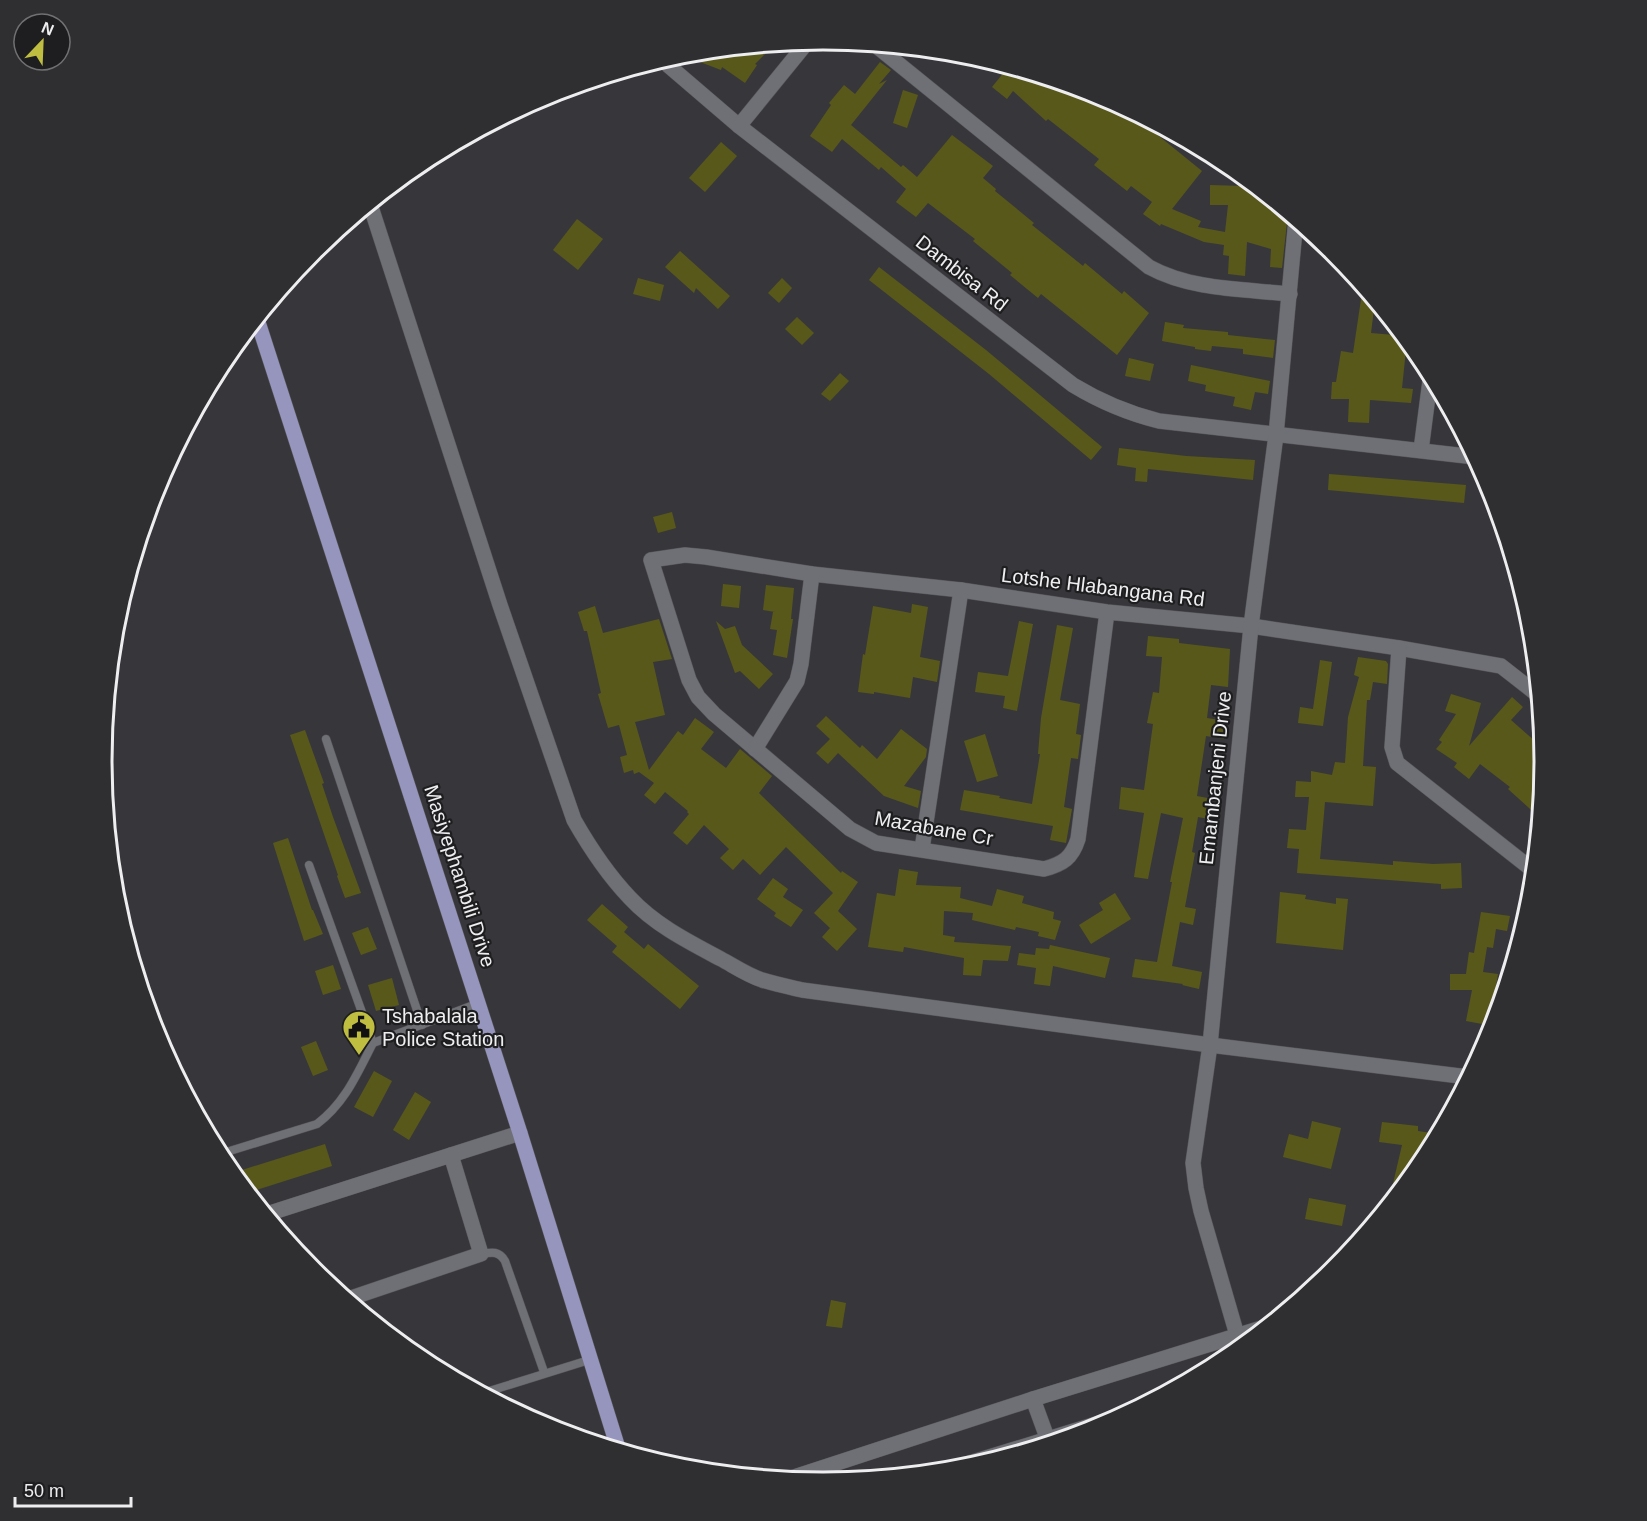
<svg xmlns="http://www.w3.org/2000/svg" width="1647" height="1521" viewBox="0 0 1647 1521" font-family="Helvetica,sans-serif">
<rect width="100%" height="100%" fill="#37373b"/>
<g fill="#59581b">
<polygon points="775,44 755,64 757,65 745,83 722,67 721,70 679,54"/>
<polygon points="880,62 891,70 879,84 887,80 851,125 901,167 903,165 917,177 952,135 993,166 983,178 996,189 995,191 1034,223 1032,225 1083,266 1085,263 1122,294 1124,291 1149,313 1117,355 1041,294 1038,298 1010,275 1012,273 973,241 975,239 928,203 916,217 896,202 906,189 881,167 879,170 842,139 832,152 810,136 831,105 829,103 844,85 855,94"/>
<polygon points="1009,66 1100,94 1122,106 1202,171 1172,209 1201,221 1198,227 1225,232 1228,205 1210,205 1210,185 1243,186 1243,188 1260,190 1288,213 1282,268 1270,267 1271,249 1247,242 1245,276 1228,274 1229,256 1223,255 1224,245 1204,242 1161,224 1160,226 1143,214 1152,202 1131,186 1127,191 1094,165 1099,159 1048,119 1046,121 1013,91 1007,99 992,87"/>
<polygon points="903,90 918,95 907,128 893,123"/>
<polygon points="721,142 737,156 705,192 689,178"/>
<polygon points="577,219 603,239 578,270 553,250"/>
<polygon points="680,251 730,296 718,309 696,288 694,293 665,267"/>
<polygon points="879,267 986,350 1102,447 1091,460 989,374 869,280"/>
<polygon points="638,278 664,285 660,301 633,294"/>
<polygon points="782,278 792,288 779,303 768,293"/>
<polygon points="1363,286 1375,301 1371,333 1394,335 1396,326 1407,340 1402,388 1413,389 1411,403 1370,400 1369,423 1348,422 1349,399 1331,399 1332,382 1336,382 1341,351 1353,353"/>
<polygon points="797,317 814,333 802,345 785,329"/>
<polygon points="1165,322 1184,325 1183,328 1228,332 1228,335 1275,340 1273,358 1243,354 1243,349 1212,346 1211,351 1195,349 1195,347 1162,341"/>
<polygon points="1129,358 1154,364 1150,381 1125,376"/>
<polygon points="1191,365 1270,381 1268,394 1255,392 1251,410 1233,406 1235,397 1205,391 1206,385 1188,381"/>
<polygon points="840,373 849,381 830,401 821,394"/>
<polygon points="1119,448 1186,456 1255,460 1253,480 1148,469 1147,482 1135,481 1136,468 1117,465"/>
<polygon points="1329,474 1466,485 1464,503 1328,490"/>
<polygon points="672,512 676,528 658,533 653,517"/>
<polygon points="723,584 741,586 739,608 721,606"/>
<polygon points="766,585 794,588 791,619 793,619 787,658 773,655 777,630 770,629 773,612 775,612 763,610"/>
<polygon points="912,604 928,607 920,657 940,661 937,682 913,677 910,698 874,692 874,694 858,692 863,654 865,655 873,606 911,613"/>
<polygon points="595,606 603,633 659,619 672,659 653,662 665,715 635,722 649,770 678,731 683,735 695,718 714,732 701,749 726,768 740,749 772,776 759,793 841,873 842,871 858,882 838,911 857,929 837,951 822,937 830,928 814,913 833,893 786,847 760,875 743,859 733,870 720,858 729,849 704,825 687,845 673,833 689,814 687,812 688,811 665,792 655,804 644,795 654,783 639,772 634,774 633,770 624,773 620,757 627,755 619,725 608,728 598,694 601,693 587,631 584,631 578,612"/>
<polygon points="716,621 725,629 735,626 742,645 773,674 759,689 740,671 735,673"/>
<polygon points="1019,621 1033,624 1017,711 1003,708 1005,696 975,692 978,672 1008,676"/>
<polygon points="1057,625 1073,628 1060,700 1080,704 1076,734 1081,735 1078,759 1071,758 1064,807 1072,809 1066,843 1050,840 1053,826 960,810 964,790 1000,796 999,798 1032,804 1040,754 1038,754 1041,718"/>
<polygon points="1148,636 1179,639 1179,643 1230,649 1228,687 1211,685 1207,718 1226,721 1224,739 1206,736 1197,796 1213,799 1209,819 1198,817 1192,852 1195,853 1185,907 1196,909 1193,925 1180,922 1172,966 1202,972 1199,989 1182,985 1183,984 1132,977 1135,959 1157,962 1172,882 1170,882 1183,818 1161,813 1148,879 1134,877 1144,813 1119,809 1121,787 1144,790 1153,724 1147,723 1153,692 1159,693 1162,657 1146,656"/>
<polygon points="1358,657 1386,661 1388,664 1387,684 1373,682 1370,700 1367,700 1363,766 1376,767 1373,806 1325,802 1320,859 1393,865 1393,861 1433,864 1461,863 1462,888 1441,889 1441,884 1297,873 1299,849 1287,848 1289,829 1306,830 1309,797 1295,797 1296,781 1311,782 1311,771 1332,775 1335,762 1345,763 1348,717 1359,677 1354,675"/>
<polygon points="1320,660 1332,662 1323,726 1298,723 1300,707 1313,709"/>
<polygon points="1451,694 1481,703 1469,746 1512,697 1523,707 1511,720 1544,749 1545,761 1539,817 1508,789 1510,787 1480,764 1469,779 1454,767 1457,763 1436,749 1442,742 1439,740 1456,714 1445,711"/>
<polygon points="826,716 860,748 862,745 877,759 901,729 927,749 926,757 904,786 921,791 918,808 884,796 838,753 828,764 816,753 830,739 816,726"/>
<polygon points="305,730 324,783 322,784 333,817 361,893 345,898 337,876 338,875 290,735"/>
<polygon points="985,734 998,776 977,782 964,741"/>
<polygon points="288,838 312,910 313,910 323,934 304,941 273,843"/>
<polygon points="899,869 918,872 916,885 961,887 960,898 992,906 997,889 1024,896 1022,903 1054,912 1053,919 1061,921 1055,940 1038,936 1039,932 1016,927 1015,930 972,920 973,913 944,911 943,935 955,937 954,942 1011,946 1008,961 983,960 981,976 963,975 964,958 904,947 903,952 868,947 877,893 895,896"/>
<polygon points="773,878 788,889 783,897 803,910 791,927 774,916 776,913 757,899"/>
<polygon points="1280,892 1306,895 1305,899 1336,904 1336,898 1348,899 1343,950 1276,943"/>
<polygon points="1115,893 1131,919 1091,944 1079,925 1103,910 1099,903"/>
<polygon points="602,904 628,927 624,932 644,949 648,944 699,986 680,1009 612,952 617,946 587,920"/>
<polygon points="1481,912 1510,916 1507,931 1496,929 1493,948 1487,947 1483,972 1498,974 1492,1010 1497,1011 1493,1026 1466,1021 1472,990 1450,990 1450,974 1466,974 1469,952 1474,953"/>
<polygon points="368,927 377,949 361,955 352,933"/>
<polygon points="1050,945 1110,958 1105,978 1053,966 1050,986 1034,984 1036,968 1017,965 1019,953 1035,955 1036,948 1049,949"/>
<polygon points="333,965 341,989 323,995 315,971"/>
<polygon points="392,978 399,1005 376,1011 368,985"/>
<polygon points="316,1041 328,1070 313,1076 301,1047"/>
<polygon points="374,1071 392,1081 373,1117 354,1107"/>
<polygon points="415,1092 431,1102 409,1140 393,1130"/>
<polygon points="1312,1121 1341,1128 1331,1169 1283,1157 1289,1134 1308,1139"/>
<polygon points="1382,1122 1418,1126 1418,1131 1438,1134 1423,1162 1388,1205 1402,1145 1379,1142"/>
<polygon points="325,1144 332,1166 250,1192 242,1170"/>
<polygon points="1309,1198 1346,1205 1342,1226 1305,1219"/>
<polygon points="831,1300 846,1303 842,1328 826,1326"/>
</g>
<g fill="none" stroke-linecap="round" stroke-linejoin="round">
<defs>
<g id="lane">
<polyline points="326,739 422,1025"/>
<polyline points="309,865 373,1043"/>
<path d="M 220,1154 L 317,1124 C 345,1103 357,1074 373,1043 L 479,1003"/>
<path d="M 481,1254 C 493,1252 499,1251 505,1261 L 544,1372"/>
<polyline points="483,1393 589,1360"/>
</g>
<g id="street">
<path d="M 874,44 L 1149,267 C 1191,290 1242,289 1290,294"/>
<path d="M 663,59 L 669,66 L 739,126 L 1073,385 C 1101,402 1127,413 1159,421 L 1475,457"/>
<polyline points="739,126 809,40"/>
<path d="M 370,204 L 500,605 L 574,820 C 590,848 608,875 630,898 C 655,925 689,942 721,959 C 734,966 747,975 762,980 C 775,984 789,987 802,990 L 1210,1045 L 1468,1077"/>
<polyline points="1421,450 1431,373"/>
<path d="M 1107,612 L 1078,839 C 1072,858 1063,864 1044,869 L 876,843 L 850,829 L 714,714 L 698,697 L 689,680 L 651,560 L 685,555 L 706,557 L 812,574 L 961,590 L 1107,612 L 1251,626 L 1399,648 L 1501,666 L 1538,695"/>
<polyline points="1399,648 1392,747 1397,763 1534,871"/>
<polyline points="755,749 797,681 801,664 812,574"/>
<polyline points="922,849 961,590"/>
<polyline points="451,1155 520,1133"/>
<polyline points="267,1214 451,1155 481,1254 348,1299"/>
<polyline points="1237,1335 1201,1211 1196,1188 1193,1163 1210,1045 1251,626 1276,435 1296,219"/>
<polyline points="1033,1399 1049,1443"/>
<polyline points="947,1470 1116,1418"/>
<polyline points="788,1479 1033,1399 1265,1327"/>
</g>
<polyline id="primary" points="257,319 520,1133 618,1448"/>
</defs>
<use href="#lane" stroke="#545458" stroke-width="9"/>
<use href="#street" stroke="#545458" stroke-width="16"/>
<use href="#primary" stroke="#545458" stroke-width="16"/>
<use href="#lane" stroke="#6f7075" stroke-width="8"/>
<use href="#street" stroke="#6f7075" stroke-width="15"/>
<use href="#primary" stroke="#9695be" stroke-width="15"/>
</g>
<defs>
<symbol id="civic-pin" viewBox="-11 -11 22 30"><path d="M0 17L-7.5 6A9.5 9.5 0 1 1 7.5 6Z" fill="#bfbe41" stroke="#1e1e20"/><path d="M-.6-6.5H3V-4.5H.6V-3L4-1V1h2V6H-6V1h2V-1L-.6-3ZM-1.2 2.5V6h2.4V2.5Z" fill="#111"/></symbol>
</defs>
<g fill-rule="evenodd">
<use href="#civic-pin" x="340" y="1008" width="38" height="52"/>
</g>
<g text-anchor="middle" stroke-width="4.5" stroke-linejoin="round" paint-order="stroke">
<g font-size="20" fill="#eeeef1" stroke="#1e1e20">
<text transform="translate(962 273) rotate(38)" y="7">Dambisa Rd</text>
<text transform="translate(1103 587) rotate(7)" y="7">Lotshe Hlabangana Rd</text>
<text transform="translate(1215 778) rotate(-84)" y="7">Emambanjeni Drive</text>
<text transform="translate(934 828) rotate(10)" y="7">Mazabane Cr</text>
<text transform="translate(460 876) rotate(72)" y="7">Masiyephambili Drive</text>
</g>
<g font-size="20" fill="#eeeef1" stroke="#1e1e20" text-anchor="start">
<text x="382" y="1023">Tshabalala<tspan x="382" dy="23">Police Station</tspan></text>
</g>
</g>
<path d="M0 0H1647V1521H0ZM112 761a711 711 0 1 1 1422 0a711 711 0 1 1-1422 0Z" fill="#2f2f31" fill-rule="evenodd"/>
<path fill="none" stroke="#eeeef1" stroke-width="3" d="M112 761a711 711 0 1 1 1422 0a711 711 0 1 1-1422 0Z"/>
<g transform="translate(42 42) rotate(23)"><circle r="28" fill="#1e1e20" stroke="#717174" stroke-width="1.5"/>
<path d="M0-4.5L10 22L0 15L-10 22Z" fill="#bfbe41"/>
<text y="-9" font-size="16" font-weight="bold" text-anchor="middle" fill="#eeeef1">N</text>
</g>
<path d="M15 1497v9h116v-9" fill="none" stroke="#eeeef1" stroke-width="3"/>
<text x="24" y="1497" font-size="18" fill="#eeeef1" stroke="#1e1e20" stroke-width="4.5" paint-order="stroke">50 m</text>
</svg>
